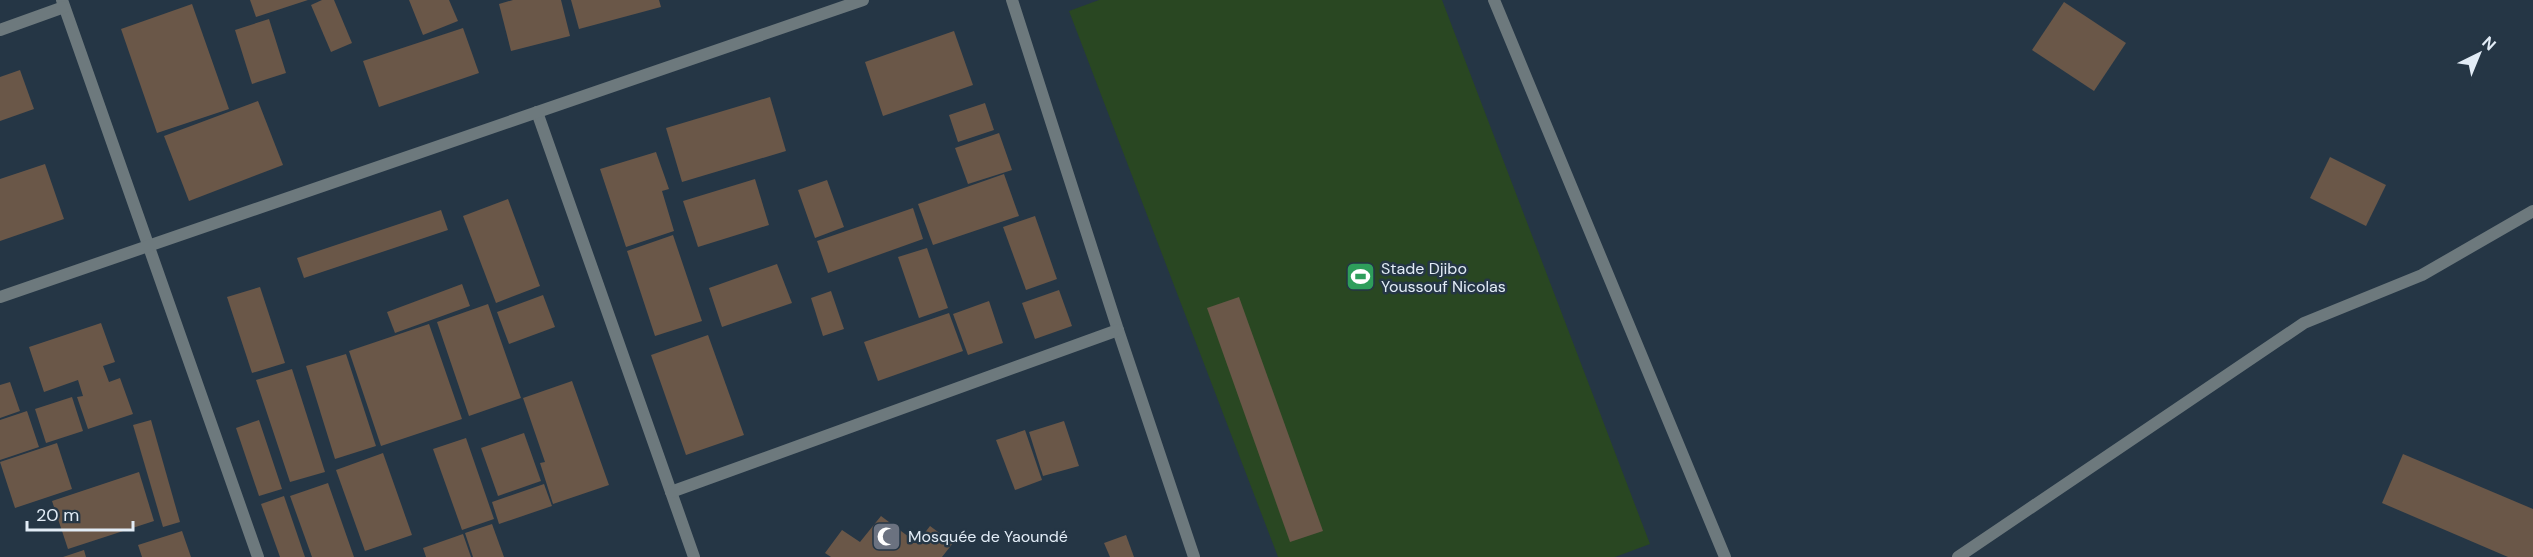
<svg xmlns="http://www.w3.org/2000/svg" width="2533" height="557" viewBox="0 0 2533 557" font-family="'DM Sans',sans-serif">
<rect width="100%" height="100%" fill="#253645"/>
<polygon fill="#294722" points="1099,0 1442,0 1650,544 1615,557 1278,557 1069,11"/>
<g fill="#6a5748">
<polygon points="250,0 308,0 256,17"/>
<polygon points="322,0 334,0 352,43 331,52 311,5"/>
<polygon points="409,0 449,0 458,21 423,35"/>
<polygon points="513,0 561,0 570,36 511,51 499,4"/>
<polygon points="571,0 659,0 661,7 579,29"/>
<polygon points="2064,2 2126,43 2094,91 2032,50"/>
<polygon points="192,4 229,109 157,133 121,29"/>
<polygon points="269,19 286,73 252,84 235,30"/>
<polygon points="463,28 479,73 379,107 363,61"/>
<polygon points="954,31 973,85 883,116 865,62"/>
<polygon points="20,70 34,109 0,121 0,77"/>
<polygon points="770,97 786,151 682,182 666,128"/>
<polygon points="258,101 283,165 189,201 164,136"/>
<polygon points="985,103 994,130 958,142 949,115"/>
<polygon points="999,133 1012,170 968,184 955,148"/>
<polygon points="656,152 669,189 662,191 674,231 626,247 600,169"/>
<polygon points="2330,157 2386,185 2366,226 2310,198"/>
<polygon points="45,164 64,219 0,241 0,179"/>
<polygon points="1004,174 1019,216 933,245 918,204"/>
<polygon points="755,179 769,225 698,247 683,201"/>
<polygon points="827,180 844,227 815,238 798,190"/>
<polygon points="508,199 540,286 496,303 463,216"/>
<polygon points="913,208 923,239 828,273 817,241"/>
<polygon points="441,210 448,230 304,278 297,258"/>
<polygon points="1035,216 1057,279 1026,290 1003,227"/>
<polygon points="673,235 702,321 655,336 627,251"/>
<polygon points="927,248 948,308 919,318 898,257"/>
<polygon points="777,264 792,303 722,327 709,288"/>
<polygon points="462,284 470,306 395,333 387,312"/>
<polygon points="260,287 285,363 252,373 227,297"/>
<polygon points="1059,290 1072,326 1035,339 1022,303"/>
<polygon points="831,291 844,329 823,336 811,298"/>
<polygon points="543,295 555,327 509,344 497,312"/>
<polygon points="1239,297 1323,531 1290,542 1207,308"/>
<polygon points="989,301 1003,343 968,355 953,314"/>
<polygon points="488,304 521,398 469,416 437,322"/>
<polygon points="949,313 963,351 878,381 864,342"/>
<polygon points="101,323 115,362 103,366 109,382 120,378 133,414 88,429 77,397 83,396 78,380 44,392 29,347"/>
<polygon points="429,324 462,419 381,446 349,351"/>
<polygon points="708,335 744,435 686,455 651,355"/>
<polygon points="346,354 376,446 335,459 306,366"/>
<polygon points="292,369 325,472 290,482 256,380"/>
<polygon points="572,381 609,485 553,504 540,463 545,462 523,398"/>
<polygon points="10,382 20,411 0,418 0,385"/>
<polygon points="72,397 83,431 46,443 35,409"/>
<polygon points="27,411 39,447 0,460 0,420"/>
<polygon points="151,420 180,522 163,527 133,425"/>
<polygon points="259,420 282,489 259,496 236,428"/>
<polygon points="1064,421 1079,466 1043,476 1029,432"/>
<polygon points="1025,430 1042,480 1015,490 996,440"/>
<polygon points="524,433 541,481 498,496 481,448"/>
<polygon points="466,438 494,519 462,530 433,449"/>
<polygon points="57,443 72,489 15,508 0,462"/>
<polygon points="383,453 412,535 365,551 336,470"/>
<polygon points="2403,454 2533,509 2533,557 2508,557 2382,503"/>
<polygon points="139,472 154,521 68,549 52,501"/>
<polygon points="328,483 354,557 312,557 290,496"/>
<polygon points="544,484 552,506 499,524 492,502"/>
<polygon points="284,496 305,557 280,557 261,504"/>
<polygon points="881,516 917,543 930,526 953,543 942,557 831,557 825,553 842,530 860,542"/>
<polygon points="492,524 504,557 473,557 465,533"/>
<polygon points="182,531 191,557 142,557 138,545"/>
<polygon points="463,534 471,557 426,557 423,548"/>
<polygon points="1126,535 1134,557 1110,557 1104,543"/>
<polygon points="84,550 86,557 63,557"/>
</g>
<g fill="none" stroke-linecap="round" stroke-linejoin="round">
<polyline stroke="#6d797d" stroke-width="12" points="1958,557 2304,323 2422,275 2533,211"/>
<g stroke="#6d797d" stroke-width="12">
<polyline points="62,0 258,557"/>
<polyline points="1012,0 1118,330 1194,557"/>
<polyline points="0,30 64,7"/>
<polyline points="537,112 694,557"/>
<polyline points="0,297 863,0"/>
<polyline points="671,492 1118,330"/>
</g>
<polyline stroke="#6d797d" stroke-width="12" points="1494,0 1725,557"/>
</g>
<defs>
<symbol id="stadium-square" viewBox="-11 -11 22 22"><rect x="-9" y="-9" width="18" height="18" rx="4" fill="#2e9e5b" stroke="#253645"/><path d="M0-5a6.5 5 0 1 0 0 10a6.5 5 0 1 0 0-10ZM-3.5-1.8h7v3.6h-7Z" fill="#fff"/></symbol>
<symbol id="mosque-square" viewBox="-11 -11 22 22"><rect x="-9" y="-9" width="18" height="18" rx="4" fill="#6b7280" stroke="#253645"/><path d="M3.5-4.9A6 6 0 1 0 3.5 4.9A5 5 0 1 1 3.5-4.9Z" fill="#fff"/></symbol>
</defs>
<g fill-rule="evenodd">
<use href="#stadium-square" x="1344" y="260" width="33" height="33"/>
<use href="#mosque-square" x="870" y="520" width="33" height="33"/>
</g>
<g text-anchor="middle" stroke-width="5" stroke-linejoin="round" paint-order="stroke">
<g font-size="16" fill="#e2ecf6" stroke="#253645" text-anchor="start">
<text x="1381" y="274">Stade Djibo<tspan x="1381" dy="18">Youssouf Nicolas</tspan></text>
<text x="908" y="542">Mosquée de Yaoundé</text>
</g>
</g>
<g transform="translate(2479 54) rotate(43)" stroke="#253645" stroke-width="4.5" paint-order="stroke">
<path d="M0-4.5L10 22L0 15L-10 22Z" fill="#e2ecf6"/>
<text y="-9" font-size="16" font-weight="bold" text-anchor="middle" fill="#e2ecf6">N</text>
</g>
<path d="M27 521v9h106v-9" fill="none" stroke="#e2ecf6" stroke-width="3"/>
<text x="36" y="521" font-size="18" fill="#e2ecf6" stroke="#253645" stroke-width="4.5" paint-order="stroke">20 m</text>
</svg>
